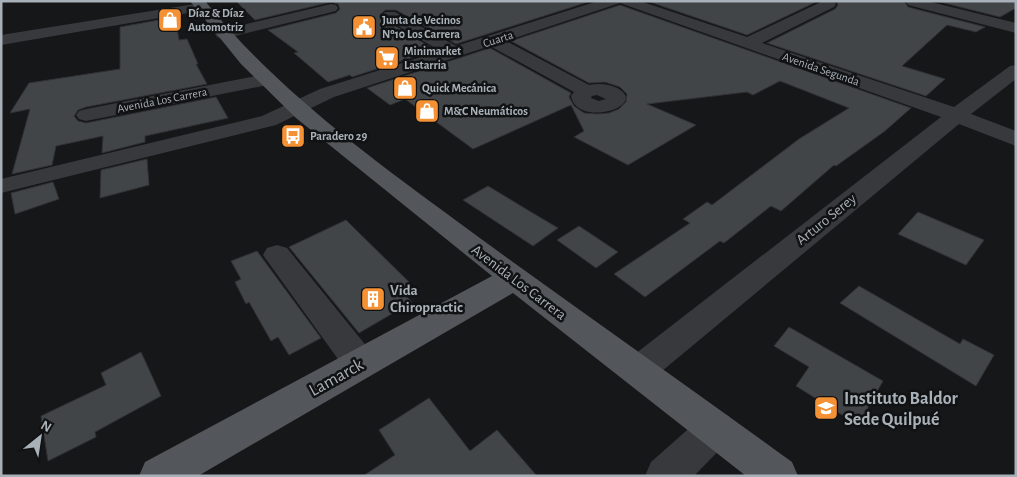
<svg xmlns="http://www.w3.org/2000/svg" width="1017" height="477" viewBox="0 0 1017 477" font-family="'Alegreya Sans',sans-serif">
<rect width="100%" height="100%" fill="#161718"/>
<g fill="#424548" stroke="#303134">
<polygon points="236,1 591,1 456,44 396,10 385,10 380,15 384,19 435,50 352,77 350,75 328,82 294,53 298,52 268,30 336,13 340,9 338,4 331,2 255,20"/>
<polygon points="647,1 818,1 747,35"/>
<polygon points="836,1 904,1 908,7 985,27 976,32 947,25 902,66 945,79 926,96 767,43 835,9 838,5"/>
<polygon points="936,1 1016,1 1016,8 1000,17"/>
<polygon points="620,5 911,108 885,131 836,166 834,165 781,211 771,206 724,243 720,241 645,297 614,274 690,223 683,219 707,202 712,205 799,139 849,108 780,81 753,95 747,92 647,104 696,125 628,165 574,137 584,131 571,105 473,149 405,99 390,105 367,88 490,48 571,93 569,97 574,106 584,113 597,114 609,113 619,109 626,102 627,94 620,87 605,82 589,83 511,41"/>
<polygon points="170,18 172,29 177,28 179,40 187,39 198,64 196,64 207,84 86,107 78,110 74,116 78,121 86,123 216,97 228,118 145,136 145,142 102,153 103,136 56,146 52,165 12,174 30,109 10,113 29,83 120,69 120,27"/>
<polygon points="147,159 149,185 100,198 101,170"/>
<polygon points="53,182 59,199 15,214 11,193"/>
<polygon points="488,186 531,212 558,228 533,246 463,200"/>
<polygon points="918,212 984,240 966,265 898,234"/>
<polygon points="346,220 411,284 400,290 412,302 359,333 289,247"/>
<polygon points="579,226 618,252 596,268 557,240"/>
<polygon points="257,251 321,338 289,355 278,337 271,341 249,302 246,304 235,282 241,279 231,261"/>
<polygon points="859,286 960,344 963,339 994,355 976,386 840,303"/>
<polygon points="789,327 883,381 858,425 796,386 809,367 774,346"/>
<polygon points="141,352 161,396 95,432 96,437 48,461 41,416 106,385 101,373"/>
<polygon points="429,398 470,451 497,430 537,476 363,476 395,455 379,430"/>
</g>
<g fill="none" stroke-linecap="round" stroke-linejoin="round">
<g fill="#37393d" fill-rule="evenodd">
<path d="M 598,1 L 640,1 L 747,37 L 823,1 L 834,1 L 836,4 L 834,7 L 762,43 L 954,107 L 1010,66 L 1016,65 L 1016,79 L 971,114 L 1016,131 L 1016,146 L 959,124 L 650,381 L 638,386 L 626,381 L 621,371 L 626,361 L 941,117 L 620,3 L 506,41 L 589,85 C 599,83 610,84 619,89 C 648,107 577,128 571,96 L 574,92 L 490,46 L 334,97 L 276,125 L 1,193 L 1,179 L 262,116 L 320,89 L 440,51 L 385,18 L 382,15 L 385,12 L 395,12 L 456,46 ZM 597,95 L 606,99 L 599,101 L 591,98 L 592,96 Z"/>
<polygon points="927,1 1016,23 1016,33 908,5 906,2"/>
<polygon points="201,3 206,4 208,7 206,10 1,45 1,35"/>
<polygon points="331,4 336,5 338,8 336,11 223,39 217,37 215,34 217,31"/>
<polygon points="266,74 273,76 275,80 273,84 86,121 79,119 76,115 79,111 86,109"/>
<polygon points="277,245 287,248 372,353 377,363 372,373 360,377 348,373 263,255 267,248"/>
<polygon points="716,410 729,416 735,428 729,440 694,476 645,476 651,462 703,416"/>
</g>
<path fill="#53575c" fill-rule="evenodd" d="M 190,1 L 205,1 C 276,89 367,155 458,222 C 568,303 681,381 792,462 L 798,476 L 746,476 L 513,293 L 198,476 L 139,476 L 145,462 L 492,276 L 296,118 L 241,64 Z"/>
</g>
<defs>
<symbol id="shop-square" viewBox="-11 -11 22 22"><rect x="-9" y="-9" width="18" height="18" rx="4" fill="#f39134" stroke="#111213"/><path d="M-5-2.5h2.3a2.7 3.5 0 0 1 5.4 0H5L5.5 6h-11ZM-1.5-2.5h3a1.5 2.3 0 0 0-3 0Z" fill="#fff"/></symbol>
<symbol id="civic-square" viewBox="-11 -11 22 22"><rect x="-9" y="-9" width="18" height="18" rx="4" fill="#f39134" stroke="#111213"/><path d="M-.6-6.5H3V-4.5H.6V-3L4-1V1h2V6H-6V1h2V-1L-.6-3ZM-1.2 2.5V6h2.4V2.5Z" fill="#fff"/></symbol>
<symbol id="supermarket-square" viewBox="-11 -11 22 22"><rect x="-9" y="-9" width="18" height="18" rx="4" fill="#f39134" stroke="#111213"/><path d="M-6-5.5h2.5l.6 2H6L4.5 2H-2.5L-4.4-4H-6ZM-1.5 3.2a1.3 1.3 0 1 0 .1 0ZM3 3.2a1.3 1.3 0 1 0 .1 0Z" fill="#fff"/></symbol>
<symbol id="bus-square" viewBox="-11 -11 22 22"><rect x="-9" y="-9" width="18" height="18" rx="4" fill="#f39134" stroke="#111213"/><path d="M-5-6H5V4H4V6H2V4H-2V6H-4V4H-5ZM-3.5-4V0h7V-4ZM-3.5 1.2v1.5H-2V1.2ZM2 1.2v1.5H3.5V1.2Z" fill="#fff"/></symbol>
<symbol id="building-square" viewBox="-11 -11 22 22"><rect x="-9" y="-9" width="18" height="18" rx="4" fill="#f39134" stroke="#111213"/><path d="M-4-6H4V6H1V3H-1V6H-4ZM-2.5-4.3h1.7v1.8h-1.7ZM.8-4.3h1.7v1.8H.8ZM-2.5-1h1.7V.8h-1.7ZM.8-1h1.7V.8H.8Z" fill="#fff"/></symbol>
<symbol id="school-square" viewBox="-11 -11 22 22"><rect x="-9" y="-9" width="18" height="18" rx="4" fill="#f39134" stroke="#111213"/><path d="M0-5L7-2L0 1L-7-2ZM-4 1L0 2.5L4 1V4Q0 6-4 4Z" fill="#fff"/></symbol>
</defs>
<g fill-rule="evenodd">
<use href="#shop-square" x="156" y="6" width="28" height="28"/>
<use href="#civic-square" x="350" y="13" width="28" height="28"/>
<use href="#supermarket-square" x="373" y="44" width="28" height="28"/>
<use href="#shop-square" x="391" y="74" width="28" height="28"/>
<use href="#shop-square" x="413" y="97" width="28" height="28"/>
<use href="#bus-square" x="279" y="122" width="28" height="28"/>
<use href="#building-square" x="359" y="285" width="28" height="28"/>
<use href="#school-square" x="812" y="394" width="28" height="28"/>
</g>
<g text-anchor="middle" stroke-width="5" stroke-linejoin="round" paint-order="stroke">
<g font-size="12" font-weight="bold" fill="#a8b0b8" stroke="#111213" text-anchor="start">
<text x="188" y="17">Díaz &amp; Díaz<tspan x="188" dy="14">Automotriz</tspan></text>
<text x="382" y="24">Junta de Vecinos<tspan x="382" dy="14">Nº10 Los Carrera</tspan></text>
<text x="404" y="55">Minimarket<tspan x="404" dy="14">Lastarria</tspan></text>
<text x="422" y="92">Quick Mecánica</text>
<text x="444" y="115">M&amp;C Neumáticos</text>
<text x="310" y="140">Paradero 29</text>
</g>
<g font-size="12" fill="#a8b0b8" stroke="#111213">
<text transform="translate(498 39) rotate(-18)" y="4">Cuarta</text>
<text transform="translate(821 69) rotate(19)" y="4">Avenida Segunda</text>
<text transform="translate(162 100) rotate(-11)" y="4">Avenida Los Carrera</text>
</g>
<g font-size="15" fill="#a8b0b8" stroke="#111213">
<text transform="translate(826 219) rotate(-39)" y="5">Arturo Serey</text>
<text transform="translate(519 282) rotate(37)" y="5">Avenida Los Carrera</text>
</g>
<g font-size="15" font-weight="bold" fill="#a8b0b8" stroke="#111213" text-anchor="start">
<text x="390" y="295">Vida<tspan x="390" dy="17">Chiropractic</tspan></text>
</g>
<g font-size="18" fill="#a8b0b8" stroke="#111213">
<text transform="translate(336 377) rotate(-29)" y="6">Lamarck</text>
</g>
<g font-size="18" font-weight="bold" fill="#a8b0b8" stroke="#111213" text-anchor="start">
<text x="844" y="404">Instituto Baldor<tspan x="844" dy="21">Sede Quilpué</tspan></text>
</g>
</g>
<rect width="1017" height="477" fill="none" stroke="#a8b0b8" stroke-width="5"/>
<g transform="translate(40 437) rotate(30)" stroke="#111213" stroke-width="4" paint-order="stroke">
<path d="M0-4L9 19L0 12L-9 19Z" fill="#a8b0b8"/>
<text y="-8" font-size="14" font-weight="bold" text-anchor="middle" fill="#a8b0b8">N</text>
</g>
</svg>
